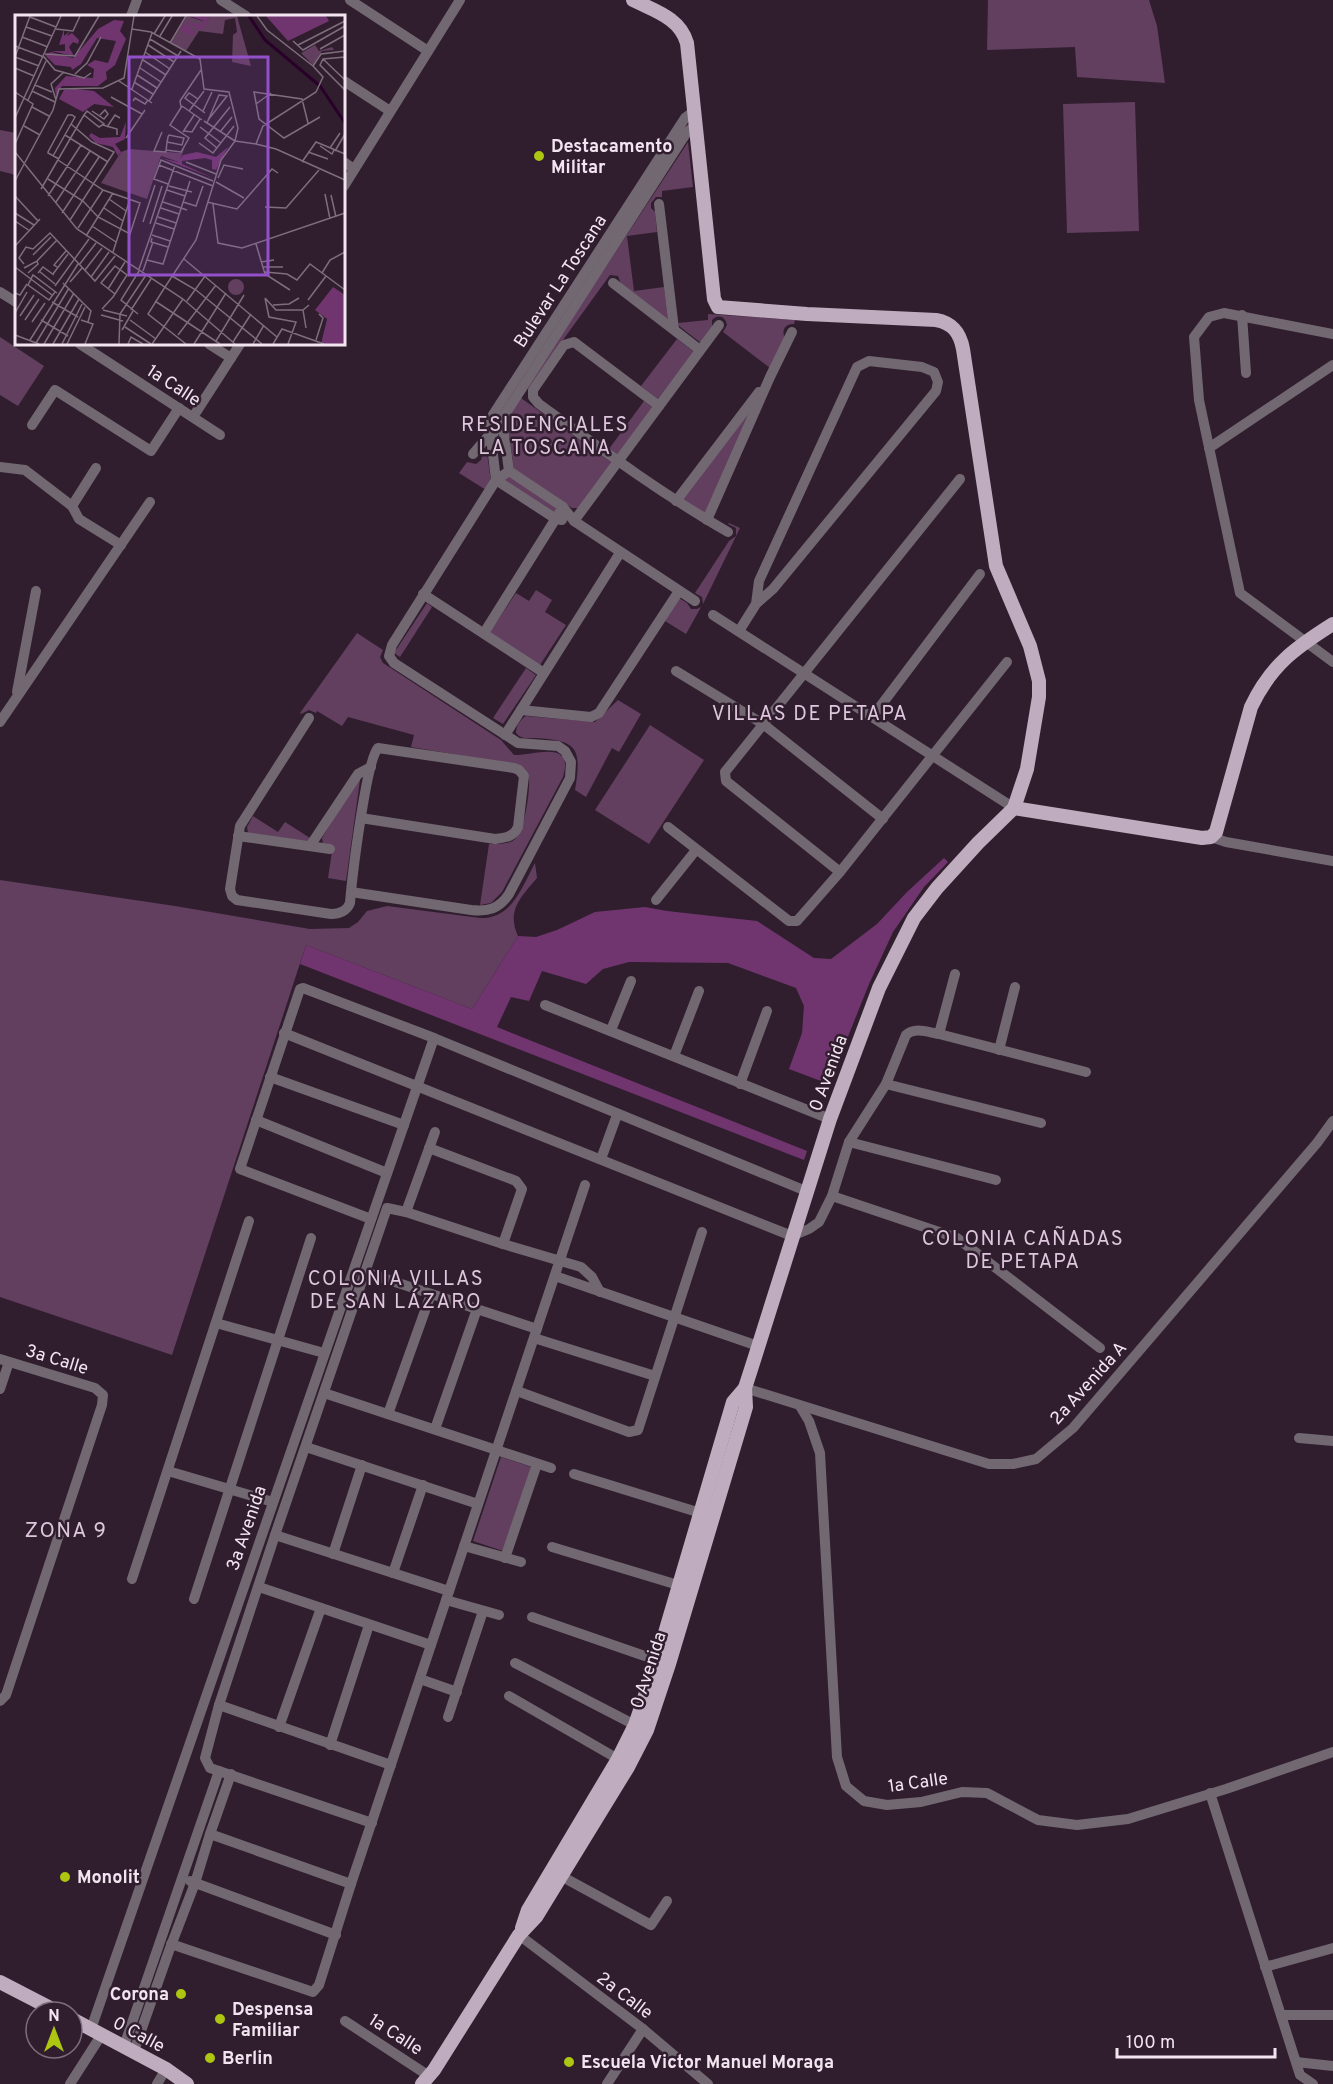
<svg xmlns="http://www.w3.org/2000/svg" width="1333" height="2084" viewBox="0 0 1333 2084" font-family="Overpass,sans-serif">
<rect width="100%" height="100%" fill="#301e2f"/>
<g fill="#623e5f">
<polygon points="988,0 1149,0 1157,26 1165,83 1077,77 1075,47 987,50"/>
<polygon points="1135,102 1139,231 1067,233 1063,104"/>
<polygon points="0,130 16,133 16,175 0,171"/>
<polygon points="688,142 693,187 662,191 662,197 656,197 651,203 651,208 655,212 657,232 627,236 634,291 664,287 668,320 621,284 618,276 610,275 521,398 612,463 578,508 572,508 514,470 507,417"/>
<path d="M 708,314 L 795,320 L 794,324 C 785,323 781,331 785,338 L 770,368 L 723,332 L 727,325 C 726,317 718,313 712,320 L 712,329 L 701,343 L 679,326 L 678,323 L 708,320 Z"/>
<polygon points="0,337 44,366 18,406 0,395"/>
<polygon points="677,339 694,352 658,399 641,386"/>
<polygon points="770,377 707,520 677,501"/>
<polygon points="644,401 653,408 618,455 609,449"/>
<polygon points="487,453 491,482 486,490 459,473 467,462 476,464 481,460 483,454"/>
<polygon points="509,471 563,507 556,519 496,480"/>
<polygon points="729,523 740,528 703,604 702,597 695,593 729,541 736,536 736,528 728,524"/>
<polygon points="536,590 552,600 545,612 566,625 540,665 490,632 516,593 529,601"/>
<polygon points="679,598 687,603 691,609 697,609 701,607 686,634 665,621"/>
<polygon points="427,603 432,607 400,657 394,653"/>
<path d="M 357,633 L 383,650 L 380,657 L 383,663 L 501,740 L 514,755 C 532,756 575,738 563,777 L 502,892 L 491,903 L 480,905 L 489,844 C 498,844 510,845 516,838 C 525,828 530,791 529,778 L 512,764 L 411,747 L 414,735 L 348,717 L 342,726 L 317,711 L 316,713 L 309,710 L 301,714 L 300,713 Z"/>
<polygon points="526,668 536,675 503,724 493,718"/>
<path d="M 618,700 L 641,714 L 619,752 L 612,748 L 586,797 L 575,790 C 582,748 578,740 534,738 C 526,738 521,739 516,733 C 516,726 520,720 526,716 L 595,722 Z"/>
<polygon points="650,725 704,760 649,844 595,810"/>
<polygon points="360,780 346,881 328,878 333,845 323,843 322,838 356,781"/>
<polygon points="253,816 278,832 285,822 310,838 308,841 248,833 247,827"/>
<path d="M 535,863 L 537,878 C 522,896 506,910 518,936 L 472,1009 L 306,945 L 172,1355 L 0,1297 L 0,880 L 175,906 L 310,929 L 349,928 L 358,922 L 367,911 L 387,906 L 480,918 C 512,919 522,887 535,863 Z"/>
<polygon points="501,1457 531,1467 503,1551 473,1541"/>
</g>
<polygon fill="#70356e" points="944,858 948,862 924,887 893,932 869,984 829,1084 789,1069 802,1033 804,1006 796,988 728,963 629,962 603,969 586,984 542,971 529,1001 511,997 497,1027 807,1151 804,1160 300,964 306,945 472,1009 518,936 536,937 557,930 595,912 645,907 667,911 757,921 814,958 831,959 877,924 907,892"/>
<g fill="none" stroke-linecap="round" stroke-linejoin="round">
<g stroke="#726871" stroke-width="10">
<polyline points="221,0 246,16"/>
<polyline points="350,0 428,51"/>
<polyline points="131,16 137,0"/>
<polyline points="344,81 390,111"/>
<polyline points="344,162 354,169"/>
<polyline points="344,186 460,0"/>
<polyline points="659,204 674,329"/>
<polyline points="613,283 700,350"/>
<polyline points="0,292 16,302"/>
<polyline points="1242,315 1246,373"/>
<polyline points="1333,334 1224,313 1209,317 1194,337 1199,400 1240,593 1333,662"/>
<polyline points="80,344 220,435"/>
<polyline points="209,344 231,358"/>
<path d="M 659,406 L 574,342 L 564,345 L 533,390 L 533,397 L 539,404 C 601,449 662,494 728,532"/>
<polyline points="193,417 240,344"/>
<polyline points="32,425 55,390 151,451 179,408"/>
<polyline points="1209,448 1333,365"/>
<polyline points="473,454 490,434 494,433"/>
<polyline points="0,467 25,470 72,506 79,519 121,545"/>
<polyline points="509,471 502,419 687,132 696,125"/>
<polyline points="509,471 563,507 574,521 695,601"/>
<polyline points="496,480 489,421 685,118 694,111"/>
<polyline points="496,480 556,519 562,520"/>
<polyline points="676,501 759,392"/>
<polyline points="72,506 96,468"/>
<polyline points="707,520 770,377 792,332"/>
<polyline points="574,521 719,325"/>
<polyline points="423,594 544,673"/>
<polyline points="713,615 1014,808"/>
<polyline points="739,631 756,604 773,589 936,391 938,382 934,372 922,367 869,361 857,367 759,581 756,604"/>
<polyline points="484,633 563,507"/>
<polyline points="676,671 763,724 883,819"/>
<polyline points="17,692 36,591"/>
<polyline points="521,710 591,717 599,713 679,591"/>
<polyline points="873,716 980,574"/>
<path d="M 309,718 L 240,826 L 230,889 L 232,896 L 237,900 L 331,914 C 339,914 347,911 350,903 C 352,878 366,761 378,748 L 514,768 L 519,770 L 524,776 L 518,827 C 514,837 504,838 495,839 L 361,818"/>
<polyline points="0,722 150,502"/>
<polyline points="505,735 620,553"/>
<polyline points="668,827 789,921 797,921 840,872 1007,662"/>
<polyline points="238,836 330,849"/>
<polyline points="1211,837 1226,842 1333,861"/>
<polyline points="310,846 358,774 371,767"/>
<polyline points="840,872 726,781 725,772 960,479"/>
<path d="M 351,892 L 471,910 C 488,912 499,909 509,894 L 570,778 L 571,762 L 565,751 L 558,746 L 518,743 L 394,663 L 389,656 L 392,645 L 496,480 L 509,471"/>
<polyline points="656,900 696,850"/>
<polyline points="545,1005 830,1119"/>
<polyline points="611,1030 631,981"/>
<path d="M 284,1033 L 792,1236 L 809,1229 L 819,1222 L 832,1196 L 849,1142 L 886,1084 L 906,1035 C 915,1027 927,1032 939,1034 L 1086,1072"/>
<polyline points="939,1034 955,974"/>
<polyline points="999,1050 1015,987"/>
<polyline points="674,1056 699,991"/>
<polyline points="270,1077 404,1125"/>
<polyline points="740,1084 767,1011"/>
<polyline points="886,1084 1041,1123"/>
<polyline points="256,1120 387,1173"/>
<polyline points="849,1142 996,1180"/>
<polyline points="429,1148 516,1181 522,1189 503,1244"/>
<polyline points="601,1159 617,1115"/>
<polyline points="832,1196 957,1238 1100,1348"/>
<polyline points="406,1212 435,1132"/>
<polyline points="371,1219 240,1169 300,989 303,988 434,1038 806,1191"/>
<polyline points="365,1272 537,1329"/>
<polyline points="555,1276 758,1346"/>
<polyline points="216,1323 324,1353"/>
<polyline points="534,1338 655,1376"/>
<polyline points="0,1359 95,1388 103,1395 102,1405 6,1695 0,1701"/>
<polyline points="745,1388 989,1464 1013,1464 1036,1459 1073,1428 1317,1143 1333,1121"/>
<polyline points="0,1389 9,1362"/>
<polyline points="517,1391 629,1432 638,1430 702,1232"/>
<polyline points="324,1393 551,1468"/>
<polyline points="800,1406 809,1421 820,1453 837,1757 846,1786 864,1801 887,1805 921,1802 962,1792 987,1793 1038,1820 1077,1825 1128,1819 1226,1789 1333,1752"/>
<polyline points="388,1414 431,1294"/>
<polyline points="435,1429 477,1309"/>
<polyline points="1299,1438 1333,1441"/>
<polyline points="306,1447 478,1504"/>
<polyline points="168,1471 273,1502"/>
<polyline points="574,1474 707,1515"/>
<polyline points="275,1535 449,1591"/>
<polyline points="464,1546 521,1562"/>
<polyline points="552,1547 678,1585"/>
<polyline points="333,1554 362,1465"/>
<polyline points="505,1558 537,1464"/>
<polyline points="393,1573 423,1485"/>
<polyline points="132,1579 249,1221"/>
<polyline points="259,1587 431,1645"/>
<polyline points="194,1599 311,1238"/>
<polyline points="446,1600 499,1615"/>
<polyline points="532,1617 662,1662"/>
<polyline points="515,1663 635,1725"/>
<polyline points="420,1679 457,1692"/>
<polyline points="509,1696 618,1759"/>
<polyline points="219,1705 391,1765"/>
<polyline points="448,1717 483,1611"/>
<polyline points="279,1727 321,1608"/>
<polyline points="330,1745 369,1625"/>
<polyline points="1210,1793 1300,2075 1313,2084"/>
<polyline points="372,1823 210,1768 205,1758 219,1705 275,1535 387,1208 406,1212 503,1244 581,1267 592,1277 600,1292"/>
<polyline points="210,1834 351,1884"/>
<polyline points="561,1876 651,1925 667,1901"/>
<polyline points="190,1881 336,1935"/>
<polyline points="519,1935 643,2029 708,2084"/>
<polyline points="171,1944 313,1992 319,1985 351,1884 585,1185"/>
<polyline points="1265,1967 1333,1948"/>
<polyline points="1281,2015 1333,2015"/>
<polyline points="345,2021 429,2076"/>
<polyline points="91,2029 434,1038"/>
<polyline points="124,2046 219,1771"/>
<polyline points="134,2051 170,1948 195,1883 210,1834 231,1774"/>
<polyline points="1296,2062 1333,2066"/>
<polyline points="70,2084 102,2034"/>
<polyline points="157,2084 166,2069"/>
<polyline points="607,2084 643,2029"/>
</g>
<g stroke="#bfacbe" stroke-width="14">
<path d="M 1014,808 L 1202,838 L 1211,837 L 1216,832 L 1251,707 C 1271,665 1295,648 1333,624"/>
<polyline points="522,1928 528,1910 618,1759 635,1725 657,1660 733,1402 745,1388"/>
<polyline points="0,1982 58,2012"/>
<polyline points="72,2019 166,2069 187,2084"/>
<path d="M 422,2084 L 434,2070 L 519,1935 L 536,1917 L 628,1767 L 647,1730 L 669,1664 L 746,1407 L 745,1388 L 754,1360 L 830,1119 L 879,988 L 914,918 L 937,888 L 978,843 L 1014,808 L 1027,769 L 1039,697 L 1039,681 L 1030,646 L 996,566 L 963,349 C 960,333 953,323 936,320 L 807,314 L 718,307 L 714,299 L 687,43 C 680,18 655,11 633,0"/>
</g>
</g>
<g fill="#acc611" stroke="#301e2f" stroke-width="2">
<circle cx="539" cy="156" r="6"/>
<circle cx="65" cy="1877" r="6"/>
<circle cx="181" cy="1994" r="6"/>
<circle cx="220" cy="2019" r="6"/>
<circle cx="210" cy="2058" r="6"/>
<circle cx="569" cy="2062" r="6"/>
</g>
<g text-anchor="middle" stroke-width="5" stroke-linejoin="round" paint-order="stroke">
<g font-size="18" font-weight="bold" fill="#f2e5f0" stroke="#301e2f" text-anchor="start">
<text x="551" y="152">Destacamento<tspan x="551" dy="21">Militar</tspan></text>
<text x="77" y="1883">Monolit</text>
<text x="169" y="2000" text-anchor="end">Corona</text>
<text x="232" y="2015">Despensa<tspan x="232" dy="21">Familiar</tspan></text>
<text x="222" y="2064">Berlin</text>
<text x="581" y="2068">Escuela Victor Manuel Moraga</text>
</g>
<g font-size="18" fill="#f2e5f0" stroke="#301e2f">
<text transform="translate(560 281) rotate(-57)" y="6">Bulevar La Toscana</text>
<text transform="translate(174 385) rotate(33)" y="6">1a Calle</text>
<text transform="translate(828 1073) rotate(-70)" y="6">0 Avenida</text>
<text transform="translate(57 1359) rotate(17)" y="6">3a Calle</text>
<text transform="translate(1088 1383) rotate(-48)" y="6">2a Avenida A</text>
<text transform="translate(246 1528) rotate(-71)" y="6">3a Avenida</text>
<text transform="translate(648 1670) rotate(-72)" y="6">0 Avenida</text>
<text transform="translate(918 1782) rotate(-8)" y="6">1a Calle</text>
<text transform="translate(625 1995) rotate(37)" y="6">2a Calle</text>
<text transform="translate(139 2034) rotate(28)" y="6">0 Calle</text>
<text transform="translate(396 2034) rotate(33)" y="6">1a Calle</text>
</g>
<g font-size="20" letter-spacing="1.5" fill="#dec6dc" stroke="#301e2f">
<text x="545" y="431">RESIDENCIALES<tspan x="545" dy="23">LA TOSCANA</tspan></text>
<text x="810" y="720">VILLAS DE PETAPA</text>
<text x="1023" y="1245">COLONIA CAÑADAS<tspan x="1023" dy="23">DE PETAPA</tspan></text>
<text x="396" y="1285">COLONIA VILLAS<tspan x="396" dy="23">DE SAN LÁZARO</tspan></text>
</g>
<g font-size="21" letter-spacing="1.5" fill="#dec6dc" stroke="#301e2f">
<text x="66" y="1537">ZONA 9</text>
</g>
</g>
<g transform="translate(15 15)">
<rect width="330" height="330" fill="#301e2f"/>
<path d="M 172,1 L 191,7 L 195,1 L 222,1 L 236,51 L 217,47 L 218,20 L 222,17 L 220,3 L 210,5 L 208,19 L 184,16 L 171,36 L 156,28 ZM 300,30 L 304,36 L 317,32 L 319,35 L 307,36 L 298,50 L 286,38 ZM 170,132 L 164,147 L 146,141 L 132,184 L 86,168 L 106,137 L 114,134 L 165,138 ZM213 272a8 8 0 1 1 16 0a8 8 0 1 1-16 0Z" fill="#623e5f"/>
<path d="M 175,1 L 195,1 L 187,15 L 171,8 L 168,14 L 172,10 L 180,15 L 173,14 L 180,17 L 177,21 L 165,15 L 170,7 L 186,10 L 189,6 ZM 251,1 L 311,1 L 314,6 L 273,26 ZM 99,5 L 109,6 L 105,16 L 111,24 L 100,50 L 91,57 L 92,64 L 83,71 L 47,71 L 41,81 L 40,73 L 51,61 L 78,63 L 79,54 L 72,50 L 80,45 L 93,48 L 101,26 L 82,23 L 66,49 L 57,55 L 56,52 L 40,50 L 30,40 L 36,37 L 58,43 L 83,14 ZM 49,14 L 49,21 L 55,16 L 52,21 L 57,18 L 64,25 L 63,29 L 58,27 L 54,32 L 59,41 L 36,36 L 50,36 L 50,29 L 44,30 ZM 60,74 L 79,76 L 99,92 L 79,89 L 68,97 L 44,84 L 49,75 ZM 111,107 L 110,124 L 100,129 L 106,137 L 103,141 L 98,132 L 81,128 L 74,121 L 76,118 L 85,123 L 105,122 ZM 213,132 L 201,155 L 197,154 L 197,145 L 190,143 L 167,146 L 167,149 L 198,163 L 146,143 L 163,147 L 168,140 L 182,137 L 201,142 ZM 318,272 L 330,280 L 330,329 L 306,329 L 312,304 L 300,295 Z" fill="#70356e"/>
<path fill="none" stroke="#290029" stroke-width="3" d="M 234,1 L 250,25 L 305,71 L 330,108"/>
<path fill="none" stroke="#7e6e7c" stroke-width="1.5" d="M 242,1 L 252,15 L 298,51M 15,2 L 41,12M 11,12 L 37,21M 41,14 L 58,16 L 65,1M 117,14 L 136,17 L 185,44 L 189,74 L 214,77 L 223,113 L 220,126M 139,19 L 150,1M 145,21 L 157,1M 7,22 L 33,32M 135,24 L 163,41M 278,26 L 288,35 L 330,11M 155,28 L 171,1M 133,30 L 159,47M 283,30 L 330,6M 0,31 L 29,42 L 40,55 L 69,63 L 76,58M 305,34 L 330,20M 130,37 L 155,54M 30,39 L 60,41 L 84,1M 0,42 L 15,1M 0,42 L 24,51M 330,42 L 308,44 L 305,50 L 330,75M 308,44 L 330,65M 128,45 L 151,60M 0,53 L 19,61M 125,53 L 146,67M 60,59 L 72,48 L 86,22M 122,60 L 142,73M 104,66 L 137,88M 119,67 L 138,79M 20,70 L 37,77M 117,74 L 137,18M 17,76 L 40,87M 0,77 L 18,89 L 0,129M 96,82 L 127,99M 183,84 L 174,78 L 170,83 L 190,98M 13,85 L 31,46M 41,85 L 36,69 L 49,57M 118,86 L 120,83 L 130,89 L 133,85M 134,86 L 166,36M 241,89 L 256,78M 167,91 L 187,105M 17,92 L 34,101M 166,92 L 165,86 L 186,55M 77,96 L 89,104 L 93,99 L 90,95 L 85,100M 174,96 L 189,76M 188,96 L 197,77M 0,103 L 46,1M 189,106 L 220,126M 192,108 L 204,80 L 212,81 L 193,105M 293,108 L 287,84 L 239,77 L 244,104 L 269,123 L 305,102M 88,110 L 102,114 L 102,120M 9,111 L 25,120M 92,112 L 100,100 L 105,103M 185,112 L 206,128M 169,116 L 177,117 L 185,104M 147,117 L 139,136 L 151,137 L 151,136 L 152,127 L 153,122 L 154,120 L 169,123 L 167,130 L 152,127M 168,117 L 179,100M 205,117 L 217,102M 50,120 L 93,147M 111,123 L 130,95M 220,126 L 241,129 L 248,111 L 301,77 L 308,62 L 298,51 L 306,39 L 330,36M 184,128 L 198,138 L 219,111M 241,129 L 261,134 L 330,165M 305,131 L 317,139 L 319,135M 202,133 L 190,123 L 215,92M 315,133 L 325,118M 151,135 L 166,137 L 174,123 L 155,110 L 167,91M 320,136 L 330,119M 0,137 L 62,214 L 168,284 L 220,329M 293,137 L 313,144M 38,141 L 60,102 L 57,100 L 53,100 L 33,137 L 33,138 L 44,144M 171,147 L 201,159M 287,147 L 301,127 L 330,139M 144,150 L 198,171M 203,163 L 209,150 L 228,154M 33,164 L 68,186 L 83,202 L 115,219 L 125,188 L 88,175 L 43,145M 0,166 L 38,95 L 44,74 L 88,73 L 109,63 L 119,1M 201,167 L 229,183M 153,169 L 139,164 L 146,145 L 198,166M 154,171 L 177,177M 26,174 L 62,112 L 69,100 L 72,96 L 89,109 L 84,112 L 69,100M 152,175 L 170,181M 310,179 L 315,204M 316,180 L 321,202M 0,181 L 23,206M 33,181 L 66,130M 94,184 L 111,196M 41,187 L 75,136M 148,187 L 172,195M 168,187 L 181,191 L 188,171M 192,187 L 222,194 L 257,154 L 263,158M 198,189 L 203,228 L 227,233 L 330,198M 250,192 L 271,193 L 304,155M 89,193 L 108,206M 146,193 L 164,199M 0,198 L 19,210M 47,198 L 84,142M 143,202 L 161,208M 55,205 L 99,137 L 77,127 L 56,109M 0,206 L 15,216M 128,207 L 140,170M 141,208 L 159,214M 135,209 L 147,171M 77,211 L 101,227M 63,213 L 88,175M 137,220 L 155,226M 71,221 L 98,178M 137,223 L 136,227 L 153,232M 241,229 L 250,259 L 275,275M 0,231 L 25,204M 98,237 L 115,184M 18,240 L 36,222M 169,244 L 262,322M 132,245 L 148,249 L 175,166M 22,246 L 42,225M 246,247 L 259,245 L 253,246M 9,249 L 4,243 L 11,232 L 18,234 L 35,218 L 80,266 L 100,241M 64,250 L 81,228M 0,252 L 37,280M 42,252 L 39,250 L 51,236M 248,252 L 268,252M 9,253 L 22,246 L 23,249 L 13,258M 124,254 L 160,150M 70,255 L 87,233M 24,256 L 40,269M 128,256 L 138,227M 250,257 L 272,259 L 282,265 L 295,249 L 330,275M 23,258 L 28,252 L 39,260M 307,258 L 315,245 L 330,237M 38,259 L 53,239M 157,261 L 181,275 L 247,329M 76,262 L 94,237M 55,267 L 67,253M 48,268 L 76,296 L 73,307M 40,271 L 74,224M 150,272 L 133,299 L 171,329M 150,272 L 181,225 L 206,145 L 220,126M 93,274 L 110,247M 40,277 L 34,285 L 13,270 L 18,260 L 42,278M 0,278 L 5,280 L 12,269M 250,283 L 254,302 L 281,307 L 273,329M 250,283 L 261,295 L 288,295 L 294,290M 293,285 L 311,261M 140,286 L 205,329M 172,286 L 190,261M 37,287 L 63,302M 258,290 L 274,289 L 284,283M 87,294 L 98,282 L 100,279 L 105,271 L 112,260 L 100,251 L 86,268 L 100,279M 88,295 L 112,301M 116,295 L 136,264M 288,295 L 291,313M 0,298 L 12,277M 123,299 L 106,285 L 124,256M 86,300 L 108,306M 5,301 L 19,280M 10,305 L 24,284M 26,305 L 53,321M 66,305 L 78,309 L 70,329M 115,305 L 141,324M 17,307 L 30,288M 110,312 L 136,329M 107,315 L 118,296M 0,320 L 24,329M 163,320 L 201,270M 15,325 L 63,249M 301,325 L 308,303 L 304,299M 201,326 L 229,280M 218,327 L 236,299M 21,328 L 54,273M 29,329 L 59,278M 38,329 L 64,284M 47,329 L 67,289M 52,329 L 70,292M 104,329 L 105,299 L 131,260M 113,329 L 116,322 L 128,329M 137,329 L 168,284M 179,329 L 211,278M 238,329 L 249,310M 258,329 L 267,314 L 309,329"/>
<path fill="#9351c9" fill-opacity="0.15" stroke="#9351c9" stroke-width="3" d="M 114,42 L 253,42 L 253,260 L 114,260 Z"/>
<rect width="330" height="330" fill="none" stroke="#f2e5f0" stroke-width="3"/>
</g>
<g transform="translate(54 2030)"><circle r="28" fill="#301e2f" stroke="#7e6e7c" stroke-width="1.5"/>
<path d="M0-4.5L10 22L0 15L-10 22Z" fill="#acc611"/>
<text y="-9" font-size="16" font-weight="bold" text-anchor="middle" fill="#f2e5f0">N</text>
</g>
<path d="M1117 2048v9h158v-9" fill="none" stroke="#f2e5f0" stroke-width="3"/>
<text x="1126" y="2048" font-size="18" fill="#f2e5f0" stroke="#301e2f" stroke-width="4.5" paint-order="stroke">100 m</text>
</svg>
